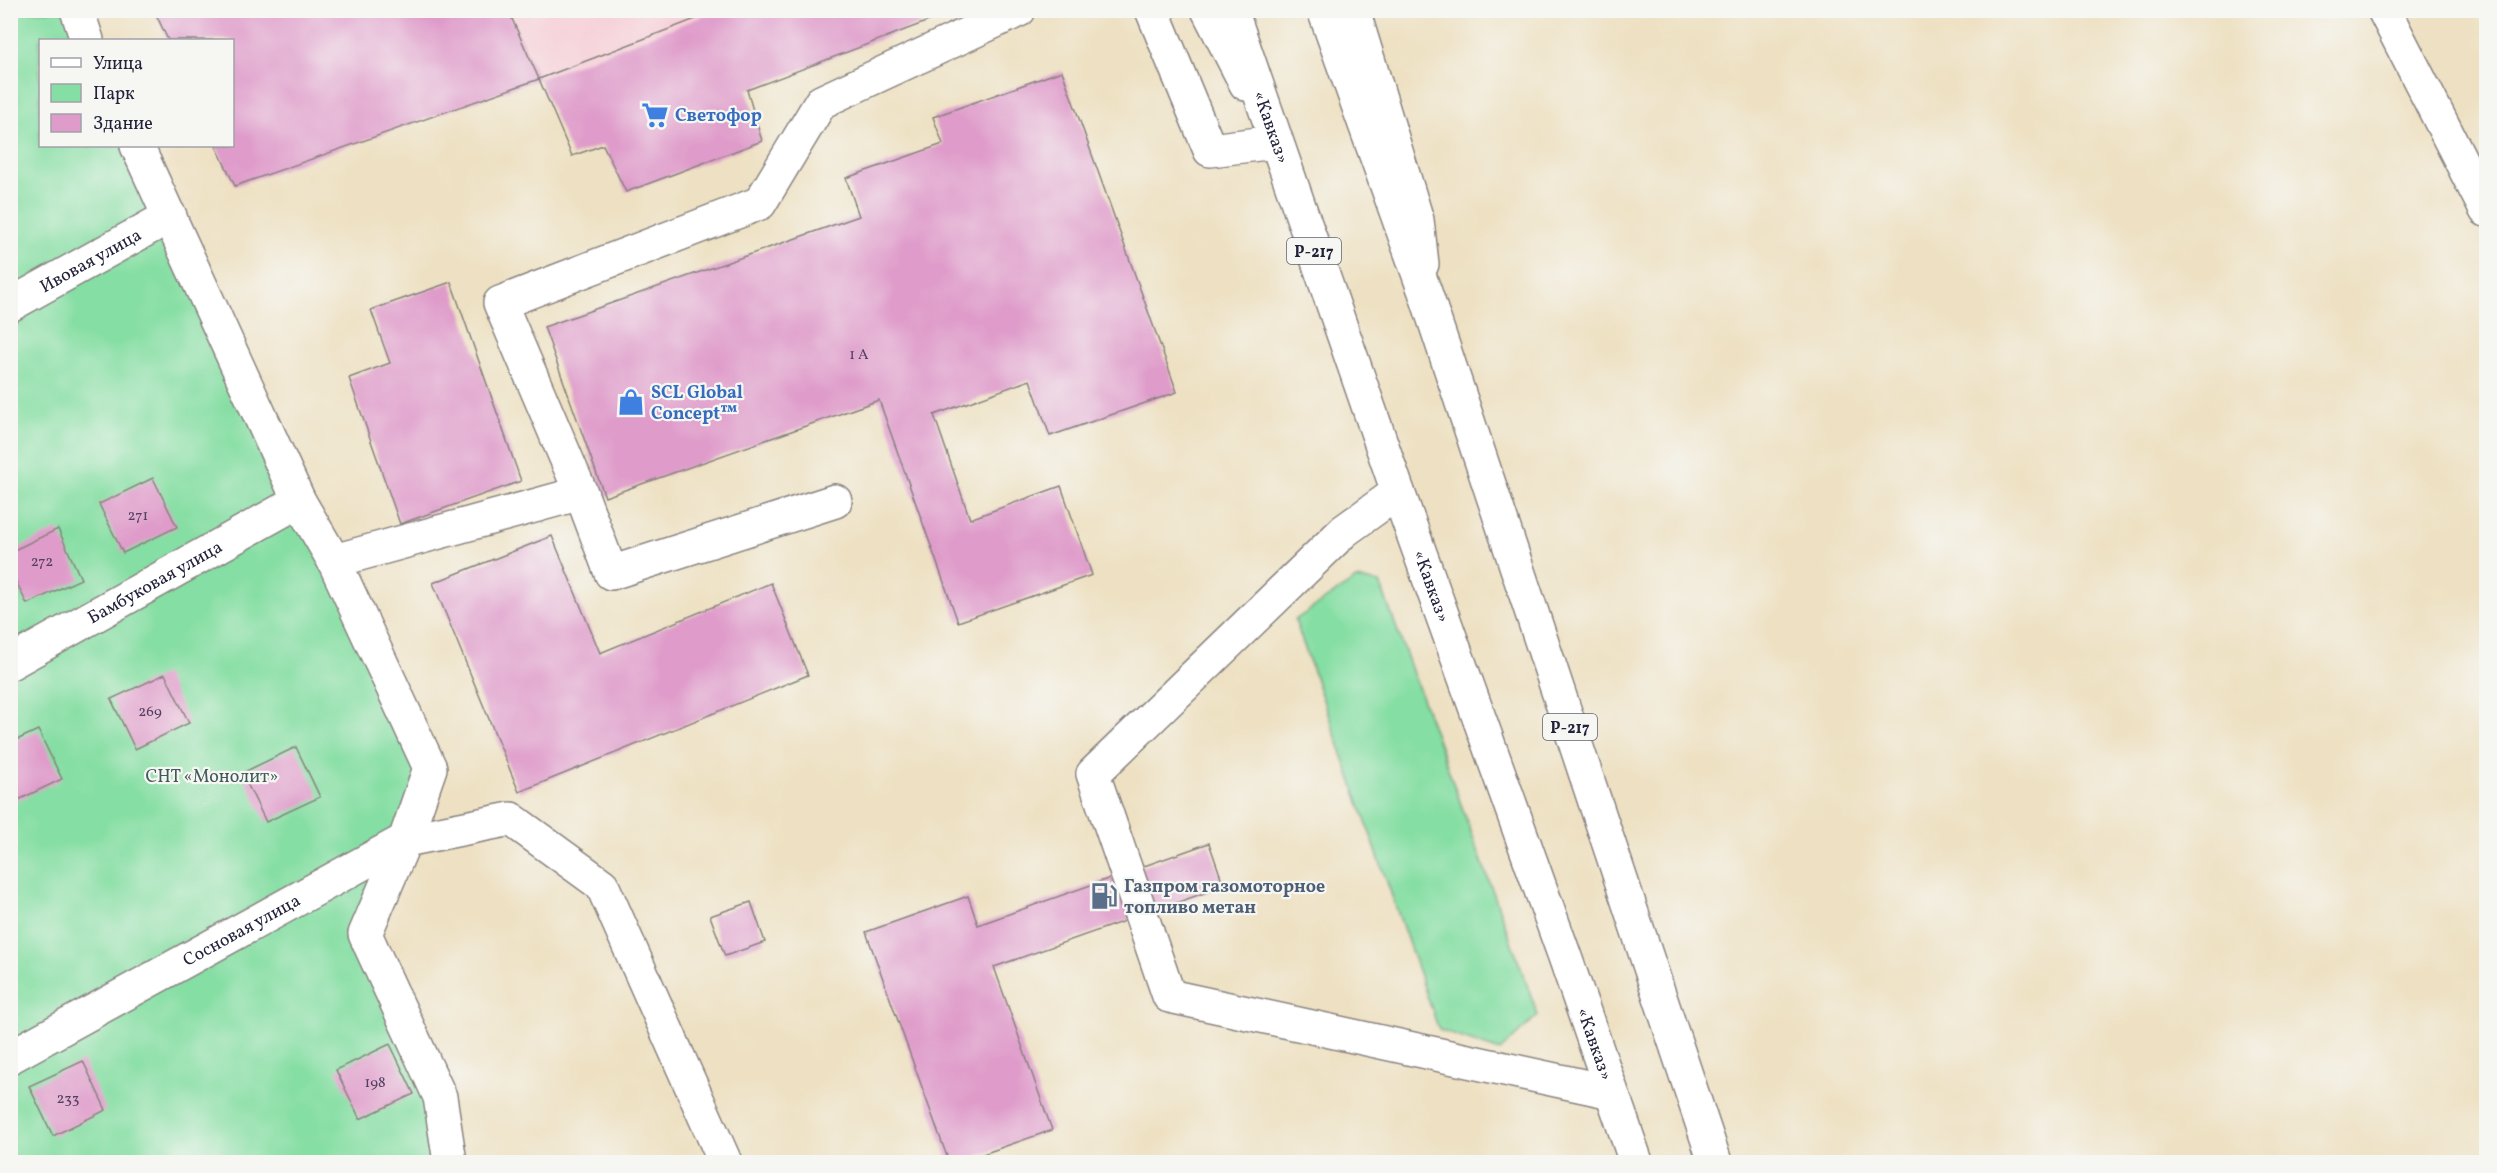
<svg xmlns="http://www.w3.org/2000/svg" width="2497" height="1173" viewBox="0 0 2497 1173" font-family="Vollkorn,serif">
<rect width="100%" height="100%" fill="#f6f6f2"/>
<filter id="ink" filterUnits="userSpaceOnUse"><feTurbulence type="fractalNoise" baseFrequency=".0167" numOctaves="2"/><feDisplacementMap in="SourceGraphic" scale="12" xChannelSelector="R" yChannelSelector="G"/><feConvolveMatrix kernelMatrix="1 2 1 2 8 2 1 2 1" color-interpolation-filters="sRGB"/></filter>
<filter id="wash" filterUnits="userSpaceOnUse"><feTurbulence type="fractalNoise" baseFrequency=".008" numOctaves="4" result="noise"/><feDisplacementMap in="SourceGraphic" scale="24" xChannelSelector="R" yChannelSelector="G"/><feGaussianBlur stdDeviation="1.35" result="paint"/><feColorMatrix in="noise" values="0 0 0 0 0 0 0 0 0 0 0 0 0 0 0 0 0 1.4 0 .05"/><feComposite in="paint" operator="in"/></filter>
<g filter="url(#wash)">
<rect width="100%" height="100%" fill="#eee1c3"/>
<polygon fill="#f6cfd7" points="508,11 719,11 539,79"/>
<g fill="#85dea3" stroke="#54806f" stroke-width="1.5">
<polygon points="10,11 77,11 87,40 40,40 40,146 137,146 430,768 365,934 450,1162 11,1162"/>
<polygon points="1356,579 1380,583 1538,1015 1500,1051 1439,1030 1295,620"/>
</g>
<g id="blocks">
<g fill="#df9bca">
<polygon points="154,10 508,10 539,79 235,186 216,146 232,146 232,40 168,40"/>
<polygon points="719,10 955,10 955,11 747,90 762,141 626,192 603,145 572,156 539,79"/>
<polygon points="1062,71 1177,392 1050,436 1030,380 934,415 970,519 1061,486 1092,575 958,622 879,400 605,497 544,327 859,216 846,178 943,144 933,117"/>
<polygon points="451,282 521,481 400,524 349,378 390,363 371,310"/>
<polygon points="153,478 177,527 123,553 99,504"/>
<polygon points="58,529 81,579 27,604 10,569 10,552"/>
<polygon points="552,536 600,653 771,583 808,675 519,792 433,583"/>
<polygon points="165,674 189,723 135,749 111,699"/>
<polygon points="38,730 62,779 10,804 10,743"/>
<polygon points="296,747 320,797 266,822 242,773"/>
<polygon points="1209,843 1224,886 994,967 1052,1130 960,1162 949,1162 866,932 968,896 978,925"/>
<polygon points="751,902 765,942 725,956 710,916"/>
<polygon points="390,1044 414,1094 360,1119 336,1070"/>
<polygon points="83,1061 106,1110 53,1136 29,1086"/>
</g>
</g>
</g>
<g filter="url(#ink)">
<use href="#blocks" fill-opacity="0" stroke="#88827f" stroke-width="1.5"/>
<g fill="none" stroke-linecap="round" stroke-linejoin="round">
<defs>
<g id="minor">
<polyline points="77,10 87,40"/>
<polyline points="1152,10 1210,150 1275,142"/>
<polyline points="2384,10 2486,210"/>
<path id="s1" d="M 10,305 L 170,216"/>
<polyline points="1398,492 1344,531 1093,774 1169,996 1611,1092"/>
<polyline points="835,501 611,573 581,493 500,303 760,203 821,102 1019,10"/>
<polyline points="334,561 581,493"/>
<path id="s2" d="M 10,663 L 299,501"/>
<path id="s3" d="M 10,1057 L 405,840 L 430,768 L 334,561 L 299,501 L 137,146"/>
<polyline points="450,1162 440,1097 365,934 405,840 511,819 602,885 725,1162"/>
</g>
<g id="major">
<polyline points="1208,10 1246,84"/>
<polyline points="1353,10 1417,220 1422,264"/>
</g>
<g id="highway">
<path id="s4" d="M 1231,10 L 1398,492 L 1565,957 L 1636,1162"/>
<polyline points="1324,10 1425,292 1715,1162"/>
</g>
</defs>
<use href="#minor" stroke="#88827f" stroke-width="36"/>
<use href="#major" stroke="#88827f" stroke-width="36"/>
<use href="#highway" stroke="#88827f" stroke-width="36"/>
<use href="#minor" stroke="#fff" stroke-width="33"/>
<use href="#major" stroke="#fff" stroke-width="33"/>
<use href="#highway" stroke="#fff" stroke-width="33"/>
</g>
</g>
<defs>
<symbol id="supermarket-bare" viewBox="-9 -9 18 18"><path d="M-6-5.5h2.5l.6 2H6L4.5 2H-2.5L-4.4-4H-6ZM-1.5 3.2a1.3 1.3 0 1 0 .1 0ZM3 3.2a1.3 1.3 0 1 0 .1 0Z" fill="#3f7fe0" stroke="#f6f6f2" stroke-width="2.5" paint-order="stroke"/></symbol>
<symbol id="shop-bare" viewBox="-9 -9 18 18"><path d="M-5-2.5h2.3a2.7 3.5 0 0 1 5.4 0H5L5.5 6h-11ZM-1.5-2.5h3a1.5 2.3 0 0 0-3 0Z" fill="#3f7fe0" stroke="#f6f6f2" stroke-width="2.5" paint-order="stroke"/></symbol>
<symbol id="fuel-bare" viewBox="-9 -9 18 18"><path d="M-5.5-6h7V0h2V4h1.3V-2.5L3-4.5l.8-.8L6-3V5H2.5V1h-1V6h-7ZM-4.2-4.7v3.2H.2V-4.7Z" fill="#5c6f8a" stroke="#f6f6f2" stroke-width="2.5" paint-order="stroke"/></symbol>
</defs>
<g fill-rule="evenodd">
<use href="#supermarket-bare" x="636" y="96" width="38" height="38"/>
<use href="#shop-bare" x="612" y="383" width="38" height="38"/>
<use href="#fuel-bare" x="1085" y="877" width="38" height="38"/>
</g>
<g text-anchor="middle" stroke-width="4.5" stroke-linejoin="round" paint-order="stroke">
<g font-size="15" fill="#51405f">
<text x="859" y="359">1 А</text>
<text x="138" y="520">271</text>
<text x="42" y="566">272</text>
<text x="150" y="716">269</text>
<text x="375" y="1087">198</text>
<text x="68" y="1103">233</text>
</g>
<g fill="#f6f6f2" stroke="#626272" stroke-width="1.5">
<rect x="1287" y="238" width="54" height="26" rx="4.5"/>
<rect x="1543" y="714" width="54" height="26" rx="4.5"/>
</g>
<g font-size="16" font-weight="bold" fill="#22223b">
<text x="1314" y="257">Р-217</text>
<text x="1570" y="733">Р-217</text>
</g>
<g font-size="18" font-weight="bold" fill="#366cbe" stroke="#f6f6f2" text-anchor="start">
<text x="675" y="121">Светофор</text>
<text x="651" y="398">SCL Global<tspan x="651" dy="21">Concept™</tspan></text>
</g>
<g font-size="18" fill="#22223b" stroke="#f6f6f2">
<text dy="6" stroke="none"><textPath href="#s4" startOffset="124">«Кавказ»</textPath></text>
<text dy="6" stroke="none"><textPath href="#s1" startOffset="92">Ивовая улица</textPath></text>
<text dy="6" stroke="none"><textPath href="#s2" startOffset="166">Бамбуковая улица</textPath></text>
<text dy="6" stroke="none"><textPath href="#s4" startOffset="610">«Кавказ»</textPath></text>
<text dy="6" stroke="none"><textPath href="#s3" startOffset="264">Сосновая улица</textPath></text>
<text dy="6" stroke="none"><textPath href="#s4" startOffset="1096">«Кавказ»</textPath></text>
</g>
<g font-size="18" fill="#405a5a" stroke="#f6f6f2">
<text x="212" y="782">СНТ «Монолит»</text>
</g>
<g font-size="18" font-weight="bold" fill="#4e5e75" stroke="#f6f6f2" text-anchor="start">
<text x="1124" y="892">Газпром газомоторное<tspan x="1124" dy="21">топливо метан</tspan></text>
</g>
</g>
<rect width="2497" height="1173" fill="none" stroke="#f6f6f2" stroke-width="36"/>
<rect x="39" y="39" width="195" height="108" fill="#f6f6f2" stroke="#a1a1a9" stroke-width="1.5"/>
<rect x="51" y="58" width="30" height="9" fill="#ffffff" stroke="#a1a1a9" stroke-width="1.5"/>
<text x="93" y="69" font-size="18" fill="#22223b">Улица</text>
<rect x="51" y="84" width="30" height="18" fill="#85dea3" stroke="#a1a1a9" stroke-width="1.5"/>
<text x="93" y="99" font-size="18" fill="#22223b">Парк</text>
<rect x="51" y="114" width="30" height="18" fill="#df9bca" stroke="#a1a1a9" stroke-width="1.5"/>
<text x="93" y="129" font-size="18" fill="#22223b">Здание</text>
</svg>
